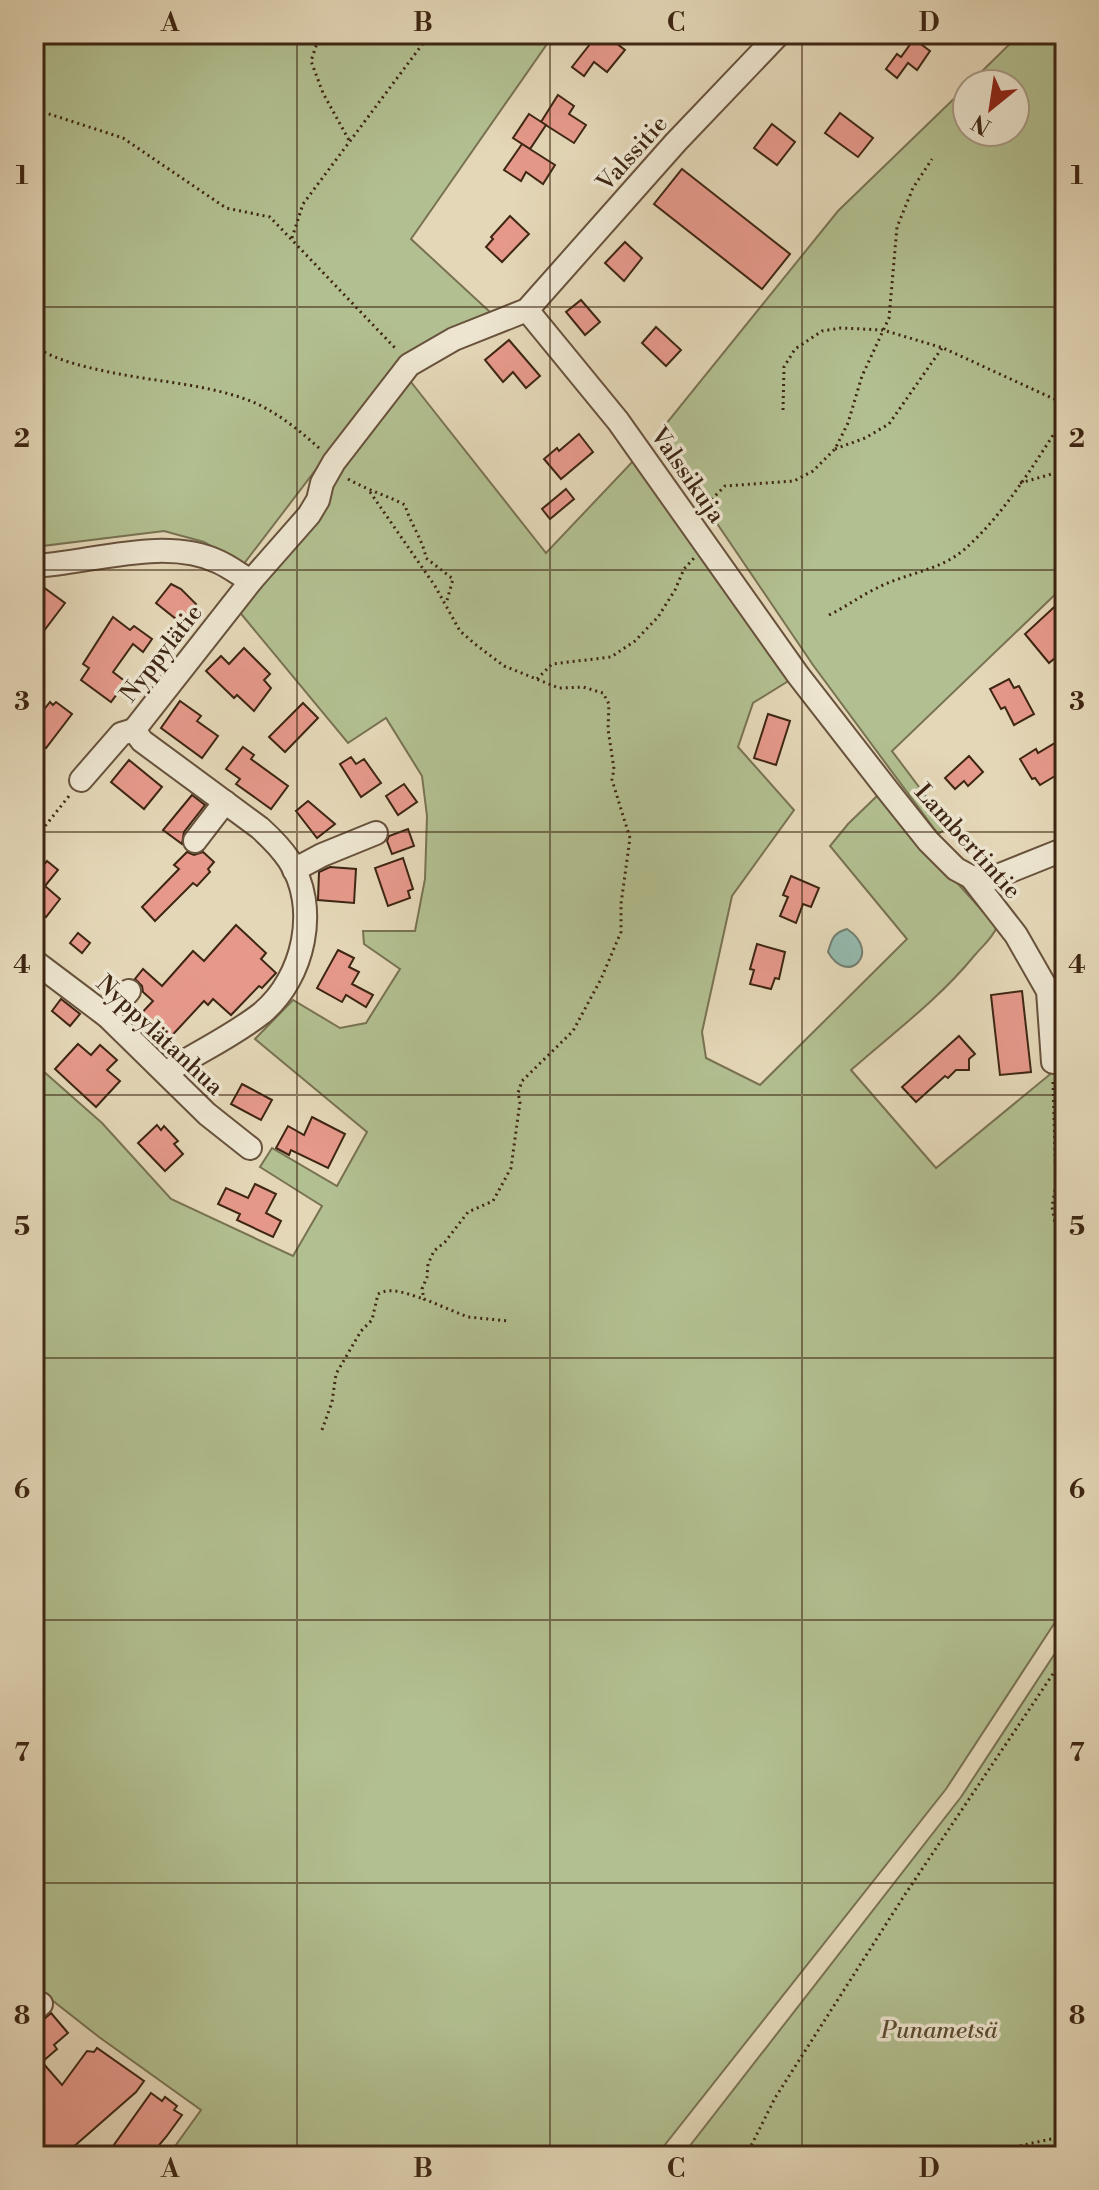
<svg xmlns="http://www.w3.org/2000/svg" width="1099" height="2190" viewBox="0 0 1099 2190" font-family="'Libre Bodoni',serif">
<rect width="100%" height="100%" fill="#e4d7b7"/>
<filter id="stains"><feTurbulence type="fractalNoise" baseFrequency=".0025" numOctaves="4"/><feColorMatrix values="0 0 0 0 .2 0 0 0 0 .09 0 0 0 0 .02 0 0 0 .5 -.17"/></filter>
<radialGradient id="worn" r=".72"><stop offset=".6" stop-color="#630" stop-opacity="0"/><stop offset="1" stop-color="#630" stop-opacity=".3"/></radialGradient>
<g fill="#b2bf90" stroke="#787252" stroke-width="2">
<polygon points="34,34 554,34 411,239 490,312 398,362 243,565 204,542 164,531 34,547"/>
<polygon points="1020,34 1065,34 1065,585 892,751 949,827 938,834 813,665 657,435 838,211 967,86 967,132 1015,132 1015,84 969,84"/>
<path d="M 407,377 L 546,553 L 635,459 L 790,680 L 753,703 L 738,747 L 794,810 L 732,896 L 702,1032 L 706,1058 L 760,1085 L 907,939 L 830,846 L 848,824 L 878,795 L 997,927 C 991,940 983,945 974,956 C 939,999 893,1033 851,1070 L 936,1168 L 1065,1062 L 1065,1607 L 946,1789 L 656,2156 L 168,2156 L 201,2110 L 99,2037 L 34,1986 L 34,1063 L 102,1123 L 171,1199 L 293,1256 L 322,1206 L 260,1167 L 272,1148 L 337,1186 L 367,1132 L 255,1039 L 293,1000 L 340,1028 L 366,1023 L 400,969 L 364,944 L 363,931 L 415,931 L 425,879 L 427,816 L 422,776 L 386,718 L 348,743 L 237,609 Z"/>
<polygon points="1065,1638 1065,2156 682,2156 961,1797"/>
</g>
<path fill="#95baae" stroke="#727f70" stroke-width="2" d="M 847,929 C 882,952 848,987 828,952 C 832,939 833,933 847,929 Z"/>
<g fill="#e6998b" stroke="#3e2613" stroke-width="2">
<polygon points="598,34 604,34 625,50 607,72 594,62 584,76 572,67"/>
<polygon points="914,39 930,51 917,70 908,63 897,78 886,69 897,54 901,57"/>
<polygon points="558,95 574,106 569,114 586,125 574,143 541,122"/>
<polygon points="840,113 873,138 858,157 825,133"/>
<polygon points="529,114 546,125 530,149 513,138"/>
<polygon points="772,124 795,142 777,165 754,148"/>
<polygon points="522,144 555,165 543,184 526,172 521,181 504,170"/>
<polygon points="682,169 790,254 762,289 654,204"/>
<polygon points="510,216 529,234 502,262 486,247 493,239 491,237"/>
<polygon points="625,242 642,258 624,281 605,263"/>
<polygon points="581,300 600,322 585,335 566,312"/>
<polygon points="656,327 681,350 666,366 642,343"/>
<polygon points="509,340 540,376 526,388 513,372 503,382 485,360"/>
<polygon points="579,434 593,452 561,479 544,459 557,448 559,451"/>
<polygon points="566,489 574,499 550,519 542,509"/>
<polygon points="171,584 181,589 196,604 181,623 156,603"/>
<polygon points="34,586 40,591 43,587 65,603 34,644"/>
<polygon points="1065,597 1065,640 1057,647 1062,652 1049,663 1025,634"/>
<polygon points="113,617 130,630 134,626 152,639 143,652 133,644 113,672 126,682 111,702 81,680 89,668 83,664"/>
<polygon points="244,648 270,674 264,680 271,688 254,711 237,695 234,698 206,671 221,656 229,664"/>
<polygon points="1009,679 1014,688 1019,686 1034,714 1014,725 1005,707 1001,709 990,689"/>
<polygon points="180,701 201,716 197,721 218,736 202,758 161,728"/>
<polygon points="50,702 53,705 56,702 72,714 46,748 34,739 34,722"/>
<polygon points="303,703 318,718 285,752 269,737"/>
<polygon points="768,714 790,721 776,765 754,758"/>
<polygon points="1060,740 1065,749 1065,770 1040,785 1035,778 1032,779 1020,759 1036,749 1038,753"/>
<polygon points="243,747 254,755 251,759 288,786 271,809 236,784 240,779 226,769"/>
<polygon points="969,756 983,772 968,786 964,781 955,789 945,778"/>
<polygon points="351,757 356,764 364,759 381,783 361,797 340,764"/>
<polygon points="129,760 162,787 144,809 111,782"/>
<polygon points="404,784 417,802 398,815 386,796"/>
<polygon points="192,795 205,805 184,832 182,844 163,830"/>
<polygon points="308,801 335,824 317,838 296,811"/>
<polygon points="408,829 414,846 392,854 387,841 389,836"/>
<polygon points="187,852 194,855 203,852 214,862 208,869 210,872 197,886 193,883 155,921 142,907 179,869 174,865"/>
<polygon points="403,858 413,889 408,891 410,898 388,906 375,868"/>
<polygon points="47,861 58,870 45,886 60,899 46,917 34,908 34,876"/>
<polygon points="330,867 356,869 354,903 318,900 319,872"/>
<polygon points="791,876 819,888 811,907 803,904 796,923 780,916 788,897 783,895"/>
<polygon points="236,925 266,953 261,959 276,973 262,988 259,986 231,1015 213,999 208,1005 204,1001 164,1044 137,1018 153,1001 143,992 142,986 135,979 143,969 162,986 193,951 204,961"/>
<polygon points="78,933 90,943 82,953 70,943"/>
<polygon points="757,944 785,952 779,979 775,978 771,989 750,984 754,970 750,969"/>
<polygon points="338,950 354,958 349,967 359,972 352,984 373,995 366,1007 346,995 342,1002 317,988"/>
<polygon points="1022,991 1031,1072 1000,1075 991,995"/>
<polygon points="61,999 80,1014 70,1026 52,1011"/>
<polygon points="959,1036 975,1054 969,1059 969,1070 956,1070 948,1078 945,1076 916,1102 902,1087"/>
<polygon points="78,1044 91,1055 100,1045 117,1060 107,1070 120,1081 96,1107 55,1069"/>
<polygon points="242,1084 272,1100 261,1120 231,1104"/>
<polygon points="312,1117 345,1134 328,1168 291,1150 289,1155 276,1148 288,1126 304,1135"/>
<polygon points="157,1125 161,1130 164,1126 178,1141 174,1144 183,1154 165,1171 138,1143"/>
<polygon points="255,1184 276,1194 266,1213 281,1221 273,1237 237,1220 240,1214 218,1204 226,1188 248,1198"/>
<polygon points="51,2013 68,2033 54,2045 57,2049 42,2062 62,2085 87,2051 94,2052 97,2048 144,2081 136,2092 63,2156 34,2156 34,2028"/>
<polygon points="151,2093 162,2101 165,2097 177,2106 174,2110 182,2115 166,2137 150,2156 106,2156"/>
</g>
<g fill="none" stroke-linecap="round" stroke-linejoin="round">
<defs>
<g id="minor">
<polyline points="527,310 618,421 798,675 889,792 928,841 956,869 971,877 1016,935 1048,991 1053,1062"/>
<path d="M 34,566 C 90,563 165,536 219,562 C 230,567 240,575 251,581"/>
<polyline points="81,780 121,734 134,730"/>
<polyline points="195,841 225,802"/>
<polyline points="294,870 322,855 376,833"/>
<polyline points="971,877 990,879 1065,849"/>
<polyline points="34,961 107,1016 207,1114 250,1148"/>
<polyline points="107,1016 129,991"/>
<path d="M 167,1072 C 198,1052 233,1036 262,1013 C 304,978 320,907 289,860 C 281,848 271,838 260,828 L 142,741 L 134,730 L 251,581 L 309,515 L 318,500 L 322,483 L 334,462 L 409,365 L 454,339 L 527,310 L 676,142 L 779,34"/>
<polyline points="34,2010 41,2004"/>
</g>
</defs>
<use href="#minor" stroke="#68523c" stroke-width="26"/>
<g stroke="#3e2613" stroke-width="3" stroke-dasharray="2 4" stroke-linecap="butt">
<polyline points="320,34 311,61 323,93 350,142"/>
<polyline points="34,104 43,112 123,138 226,208 270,217 396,349"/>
<polyline points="34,127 43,114"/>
<polyline points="292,238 303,204 430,34"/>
<polyline points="1058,324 1065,318"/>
<path d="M 34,346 C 57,361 82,366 109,372 C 156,382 209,384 253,402 C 278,413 299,430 319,448"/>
<polyline points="783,410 784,367 795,349 822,331 841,328 883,330 943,348 1065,404"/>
<polyline points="835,449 865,438 889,424 942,348"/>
<path d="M 348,479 C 367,490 386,495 405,505 C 410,523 423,540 426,558 L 453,579 L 446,604"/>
<polyline points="1020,483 1059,472 1065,468"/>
<polyline points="370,492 435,586 460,631 475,644 504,666 559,688 583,687 603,693 609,704 608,729 614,769 612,780 630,838 621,904 621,932 601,979 573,1031 522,1081 518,1093 520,1102 511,1168 493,1201 468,1212 445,1242 434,1251 428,1264 427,1277 422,1289 424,1299 468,1317 508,1321"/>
<polyline points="703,508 725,486 794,481 813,471 835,449 848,423 862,376 889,318 897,227 913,188 932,159"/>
<path d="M 829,615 C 846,607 860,596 877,588 C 905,573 941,571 966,548 C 1007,511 1035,462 1065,417"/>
<polyline points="537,679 552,664 611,657 635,641 658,617 675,590 684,569 694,558"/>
<polyline points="34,840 69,796"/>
<polyline points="1053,1082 1056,1184 1052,1207 1056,1229 1065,1247"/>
<path d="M 322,1430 L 332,1402 L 336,1374 L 361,1331 L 372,1320 L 378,1294 C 391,1286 410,1295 424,1299"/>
<polyline points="746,2156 775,2098 904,1896 1065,1656"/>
<polyline points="973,2156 1065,2136"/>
</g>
<use href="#minor" stroke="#ede5d0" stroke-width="22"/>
</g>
<path fill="none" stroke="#3e2613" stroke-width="2" stroke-opacity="0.55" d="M 297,34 L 297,2156M 550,34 L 550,2156M 802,34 L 802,2156M 34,307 L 1065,307M 34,570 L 1065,570M 34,832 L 1065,832M 34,1095 L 1065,1095M 34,1358 L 1065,1358M 34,1620 L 1065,1620M 34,1883 L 1065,1883"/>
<g text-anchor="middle" stroke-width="7" stroke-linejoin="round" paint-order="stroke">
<g font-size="24" fill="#3e2613" stroke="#ede5d0">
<text transform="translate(632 153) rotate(-48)" y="8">Valssitie</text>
<text transform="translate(688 475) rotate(55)" y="8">Valssikuja</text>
<text transform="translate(161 653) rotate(-52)" y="8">Nyppylätie</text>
<text transform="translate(968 841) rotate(48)" y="8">Lambertintie</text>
<text transform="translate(160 1035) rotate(43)" y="8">Nyppylätanhua</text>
</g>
<g font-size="24" font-style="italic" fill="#5b4c32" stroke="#ede5d0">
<text x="939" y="2038">Punametsä</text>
</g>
</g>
<rect width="1099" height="2190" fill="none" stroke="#e4d7b7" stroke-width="88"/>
<g transform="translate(991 108) rotate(210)"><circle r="38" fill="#ede5d0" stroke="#a79984" stroke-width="2"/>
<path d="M0-6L14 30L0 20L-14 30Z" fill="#8f2418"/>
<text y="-12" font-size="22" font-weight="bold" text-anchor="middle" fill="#3e2613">N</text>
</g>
<rect x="44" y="44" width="1011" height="2102" fill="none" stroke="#3e2613" stroke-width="3"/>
<g font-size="26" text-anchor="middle" font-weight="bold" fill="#3e2613">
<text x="170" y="31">A</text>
<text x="423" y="31">B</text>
<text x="676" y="31">C</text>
<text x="929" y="31">D</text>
<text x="22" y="184">1</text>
<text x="1077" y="184">1</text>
<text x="22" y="447">2</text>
<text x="1077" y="447">2</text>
<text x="22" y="710">3</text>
<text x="1077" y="710">3</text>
<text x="22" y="973">4</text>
<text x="1077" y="973">4</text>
<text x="22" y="1235">5</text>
<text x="1077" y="1235">5</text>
<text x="22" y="1498">6</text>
<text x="1077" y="1498">6</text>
<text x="22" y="1761">7</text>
<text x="1077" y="1761">7</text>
<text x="22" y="2024">8</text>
<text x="1077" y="2024">8</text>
<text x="170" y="2177">A</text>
<text x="423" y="2177">B</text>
<text x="676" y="2177">C</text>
<text x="929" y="2177">D</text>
</g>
<rect width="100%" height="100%" filter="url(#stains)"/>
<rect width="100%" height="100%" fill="url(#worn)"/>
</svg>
